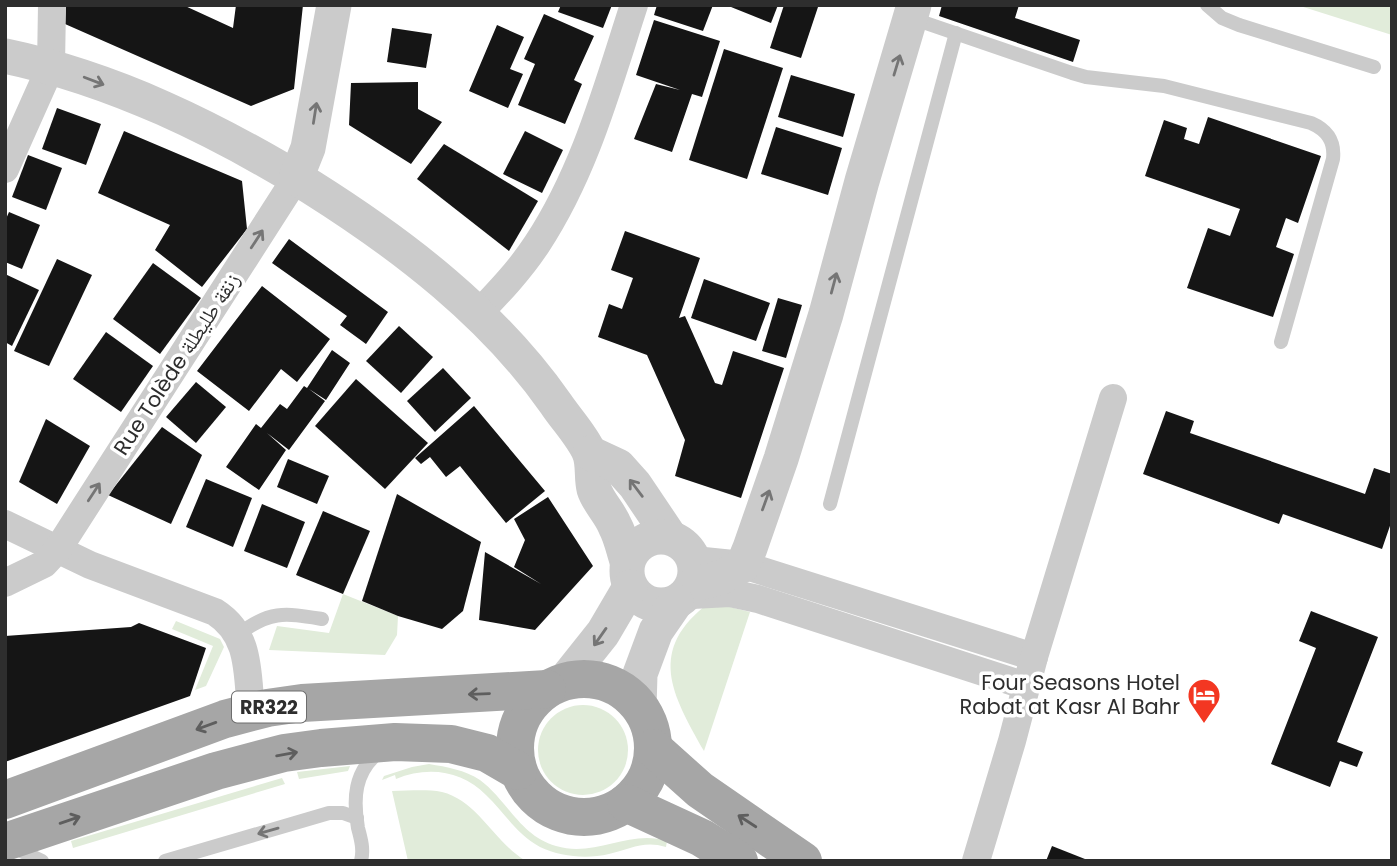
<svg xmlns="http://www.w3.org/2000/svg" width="1397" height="866" viewBox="0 0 1397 866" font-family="Poppins,'Noto Naskh Arabic',sans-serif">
<rect width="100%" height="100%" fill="#fff"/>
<g fill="#e1ecda">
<polygon points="1297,5 1392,5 1392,35"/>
<polygon points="343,594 398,616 397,635 385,655 269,650 277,626 329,633"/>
<path d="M 710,602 L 750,612 L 704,751 C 672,694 646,650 710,602 Z"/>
<polygon points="176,621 220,639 224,647 206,686 195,690 213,646 172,629"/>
<circle cx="583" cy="750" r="45"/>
<path d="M 429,764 C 447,767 465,770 480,780 C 508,801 520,836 556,846 C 595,858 629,829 667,841 L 666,847 C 644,840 630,849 609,854 C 587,859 561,857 540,847 C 516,834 505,813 486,795 C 462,770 427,766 396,779 L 395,775 L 382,780 L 384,776 L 412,767 Z"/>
<polygon points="350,766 348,771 299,779 297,772"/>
<polygon points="282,778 285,784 73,848 71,841"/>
<path d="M 392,791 C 408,791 426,789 442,792 C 478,801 495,843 526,861 L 408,861 Z"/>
</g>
<g fill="#151515">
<polygon points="66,5 183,5 233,28 236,5 303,5 294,89 251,106 65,24"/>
<polygon points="561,5 612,5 603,28 558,12"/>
<polygon points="657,5 713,5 703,31 654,15"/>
<polygon points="726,5 778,5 771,23"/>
<polygon points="784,5 818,7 801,58 770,48"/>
<polygon points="942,5 1019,5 1015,18 1080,40 1073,62 939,16"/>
<polygon points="544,14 594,36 574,80 582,84 565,124 518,105 535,64 524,59"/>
<polygon points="654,20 720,41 702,97 692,94 672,152 634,139 656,84 680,90 636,75"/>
<polygon points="497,25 524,37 510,69 523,74 508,108 469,91"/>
<polygon points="392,28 432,34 426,68 387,62"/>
<polygon points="724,49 783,68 747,179 689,160"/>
<polygon points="791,75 855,94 843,137 778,117"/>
<polygon points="418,82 418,109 442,122 411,164 349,125 351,83"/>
<polygon points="57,108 101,124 86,165 42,149"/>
<polygon points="1208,117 1321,156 1298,223 1286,218 1276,247 1294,254 1273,317 1187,288 1208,228 1230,236 1240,209 1145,176 1164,120 1187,128 1184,139 1199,144"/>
<polygon points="776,127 842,148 828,195 761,174"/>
<polygon points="124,131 242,181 247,229 202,287 155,250 170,225 98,193"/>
<polygon points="525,131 563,150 542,193 503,174"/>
<polygon points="444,144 538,201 509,251 417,179"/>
<polygon points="28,155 62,168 46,210 12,197"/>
<polygon points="9,212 40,225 22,269 5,262 5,221"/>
<polygon points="625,231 700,258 679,318 685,316 715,383 722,385 733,351 784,368 741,498 675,476 685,440 647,355 598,337 609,304 622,309 633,278 611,270"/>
<polygon points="289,239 388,312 366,344 340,325 347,316 272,263"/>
<polygon points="57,259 92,275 49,366 14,351"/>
<polygon points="153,263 201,298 160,354 113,319"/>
<polygon points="5,274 39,290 12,346 5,342"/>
<polygon points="704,279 770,303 756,341 691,318"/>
<polygon points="262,286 330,339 297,382 281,369 249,411 197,371"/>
<polygon points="778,298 802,305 786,358 762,351"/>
<polygon points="399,326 433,357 401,393 366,361"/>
<polygon points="106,332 153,366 121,412 73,379"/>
<polygon points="332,350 350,363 326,400 309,389 325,401 289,450 267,433 286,450 259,490 226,467 256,424 261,428 280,404 287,409 304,386 307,388"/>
<polygon points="443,368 471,398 435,432 407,401"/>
<polygon points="356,379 428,443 385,489 315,426"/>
<polygon points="196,382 226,407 196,443 166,417"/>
<polygon points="474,406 545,491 506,523 460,466 446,477 430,457 421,464 415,458"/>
<polygon points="1166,411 1194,421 1190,433 1365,494 1374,468 1392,474 1392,520 1382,549 1283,514 1279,524 1143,474"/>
<polygon points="46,419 90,446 57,504 19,482"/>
<polygon points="162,427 202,455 171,524 108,495"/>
<polygon points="288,459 329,476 317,504 277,487"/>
<polygon points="206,479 252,498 233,547 186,527"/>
<polygon points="397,494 481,542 463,611 442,629 398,616 362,601"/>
<polygon points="548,497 593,566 535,630 479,620 485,552 541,584 514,567 525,540 514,519"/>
<polygon points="262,504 305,522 287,568 244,551"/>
<polygon points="323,511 370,531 343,594 296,575"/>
<polygon points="1311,611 1378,637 1337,742 1363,752 1357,767 1340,761 1330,787 1271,764 1316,648 1299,641"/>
<polygon points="139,623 206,648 190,696 5,762 5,636 131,627"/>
<polygon points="1052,846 1090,861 1046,861"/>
</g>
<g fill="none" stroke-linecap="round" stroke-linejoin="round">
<g stroke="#cbcbcb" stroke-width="14">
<polyline points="1207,5 1222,18 1239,25 1374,67"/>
<path d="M 911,18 L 1072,73 L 1086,77 L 1164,86 L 1311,123 C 1327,130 1335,141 1333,159 L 1281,342"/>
<polyline points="830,504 956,33"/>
<path d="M 238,635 C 269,610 285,613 322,619"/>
<polyline points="13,847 42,861"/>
<polyline points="165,861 329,813 343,813 357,818"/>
<path d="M 361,861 C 364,850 361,839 358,828 C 353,799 354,772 379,752"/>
</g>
<g stroke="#cbcbcb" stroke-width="28">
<polyline points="5,169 51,66 52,5"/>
<path d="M 478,314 C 499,292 520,270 537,244 C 585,171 607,88 634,5"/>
<path d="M 5,524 L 90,565 L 215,612 C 251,635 247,673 251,711"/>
<polyline points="694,560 743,565 1034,657"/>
<polyline points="5,583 44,564 58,549 296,178"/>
<polyline points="692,595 730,593 758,599 1026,686"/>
<polyline points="976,861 1012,741 1034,657 1113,398"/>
</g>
<g stroke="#cbcbcb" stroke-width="35">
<path d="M 5,56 C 115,79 216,129 311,187 C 403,245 493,314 556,404 C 566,419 582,436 589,452 C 594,463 591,477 594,489 C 598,502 610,513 615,526 C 621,537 623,549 627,561"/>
<polyline points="296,178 308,148 334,5"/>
<polyline points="590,453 618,466 635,485 670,537"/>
<circle cx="661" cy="571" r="34"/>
<polyline points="693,585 722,577 743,565 750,548 781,459 826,314 862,181 914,5"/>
<polyline points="564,682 603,633 630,587"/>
<polyline points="639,708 640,674 656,631 676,602"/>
</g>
<g stroke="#a6a6a6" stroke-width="38">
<circle cx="584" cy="748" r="69"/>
<polyline points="653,748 700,790 803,861"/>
<polyline points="5,800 225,719 267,708 302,703 547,689"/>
<polyline points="626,803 702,838 739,861"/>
<polyline points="5,842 216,771 284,753 321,748 395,742 451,744 487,753 518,771"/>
</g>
</g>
<defs><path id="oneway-shaft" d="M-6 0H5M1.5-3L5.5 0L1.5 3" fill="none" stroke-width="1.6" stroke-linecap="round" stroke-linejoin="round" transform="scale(1.75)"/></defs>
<g stroke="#757575">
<use href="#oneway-shaft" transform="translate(897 65) rotate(-73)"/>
<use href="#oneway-shaft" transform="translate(94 81) rotate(21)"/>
<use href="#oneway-shaft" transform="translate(315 113) rotate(-81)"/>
<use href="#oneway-shaft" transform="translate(257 239) rotate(-57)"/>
<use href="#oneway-shaft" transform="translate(834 283) rotate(-75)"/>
<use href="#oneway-shaft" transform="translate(636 488) rotate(-127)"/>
<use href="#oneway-shaft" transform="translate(94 492) rotate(-57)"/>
<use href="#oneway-shaft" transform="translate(766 500) rotate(-70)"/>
<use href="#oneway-shaft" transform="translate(600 637) rotate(125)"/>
<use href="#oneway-shaft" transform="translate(268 831) rotate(164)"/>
</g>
<g stroke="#5e5e5e">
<use href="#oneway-shaft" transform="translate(479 694) rotate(178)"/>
<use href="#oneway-shaft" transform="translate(206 726) rotate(160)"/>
<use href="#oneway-shaft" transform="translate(287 754) rotate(-10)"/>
<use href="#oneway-shaft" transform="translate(70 820) rotate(-19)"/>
<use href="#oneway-shaft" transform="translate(747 821) rotate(-147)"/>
</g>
<defs>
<symbol id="hotel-pin" viewBox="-11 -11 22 30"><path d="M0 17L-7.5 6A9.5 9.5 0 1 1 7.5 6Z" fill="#f33722" stroke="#fff"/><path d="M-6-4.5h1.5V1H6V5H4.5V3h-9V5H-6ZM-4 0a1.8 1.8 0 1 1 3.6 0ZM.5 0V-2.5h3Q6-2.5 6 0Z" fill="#fff"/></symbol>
</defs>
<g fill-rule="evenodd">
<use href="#hotel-pin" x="1185" y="676" width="38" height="52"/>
</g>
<g text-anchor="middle" stroke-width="7" stroke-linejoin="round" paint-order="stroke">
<rect fill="#fff" stroke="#6d6d6d" stroke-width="2" x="232" y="691.5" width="74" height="31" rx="5"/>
<g font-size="19" font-weight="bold" fill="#2e2e2e">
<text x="269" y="714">RR322</text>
</g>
<g font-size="21" fill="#2e2e2e" stroke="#fff">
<text transform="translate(177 364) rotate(-57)" y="7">Rue Tolède زنقة طليطلة</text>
</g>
<g font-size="21" fill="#2e2e2e" stroke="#fff" text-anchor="end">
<text x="1180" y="690">Four Seasons Hotel<tspan x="1180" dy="24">Rabat at Kasr Al Bahr</tspan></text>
</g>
</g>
<rect width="1397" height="866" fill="none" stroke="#2e2e2e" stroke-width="14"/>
</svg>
